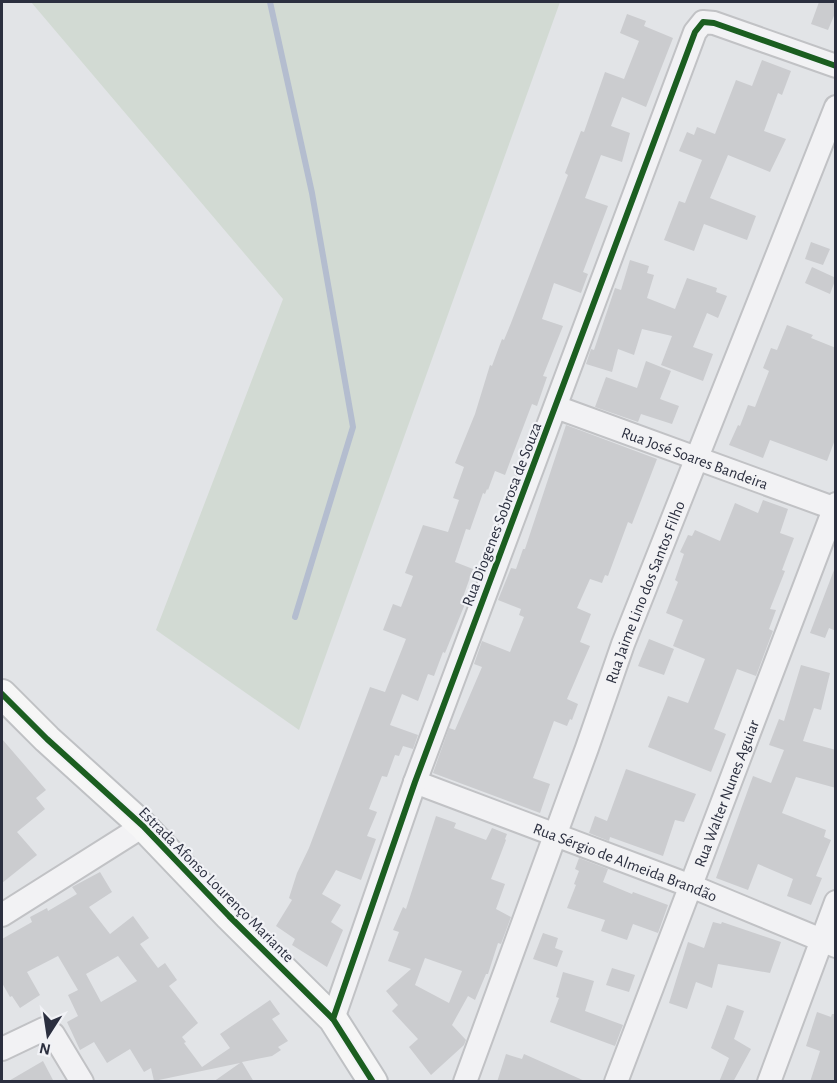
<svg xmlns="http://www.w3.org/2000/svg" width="837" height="1083" viewBox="0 0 837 1083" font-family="'Alegreya Sans',sans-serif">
<rect width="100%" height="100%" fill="#e2e4e7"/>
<polygon fill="#d2dad3" points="31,2 560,2 299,730 156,630 283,299"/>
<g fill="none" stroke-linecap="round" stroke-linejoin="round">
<polyline stroke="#b4bdcf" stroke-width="6" points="270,2 312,193 353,427 295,617"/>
</g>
<g fill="#cbcccf" fill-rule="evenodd">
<polygon points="819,2 836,2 836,11 828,30 811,24"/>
<polygon points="627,14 646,21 644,26 673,38 646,107 622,97 611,126 630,133 622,162 601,155 585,198 608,206 583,272 588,274 581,293 554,283 542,319 563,326 543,376 547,377 537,406 532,404 505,475 495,471 488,490 487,489 485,494 483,493 470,530 466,529 455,562 473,569 463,597 467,599 445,653 443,652 434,676 428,674 418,701 402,694 390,725 418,735 413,749 403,746 399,756 395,755 387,777 382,776 369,809 377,812 367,836 376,839 361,880 336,870 322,894 341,905 331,922 343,930 327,967 292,945 295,939 276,926 292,900 289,898 297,873 309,848 370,687 385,692 406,639 383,630 393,604 401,607 413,576 405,573 423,525 448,532 459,500 453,498 464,467 455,463 475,414 490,365 492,366 502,339 504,340 511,323 568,175 565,173 581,131 584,132 605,72 624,79 639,41 620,33"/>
<polygon points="762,60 791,71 782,95 778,93 764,131 786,139 770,172 728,155 710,198 756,216 747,240 704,224 694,251 664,240 679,201 685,203 702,160 679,151 687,132 694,135 697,127 715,134 736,80 752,86"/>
<polygon points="811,242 830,249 823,265 805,259"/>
<polygon points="630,260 649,266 647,273 654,275 647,298 675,309 687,278 717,288 716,292 727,296 718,318 707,313 693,347 713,354 703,381 661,365 672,336 642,329 634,355 618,349 612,372 586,364 591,349 594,350 615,288 621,290"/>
<polygon points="812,267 836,278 830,294 805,283"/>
<polygon points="787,325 813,335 811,338 836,348 836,437 827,461 770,440 763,458 729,445 738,425 740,426 748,405 755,407 769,371 763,368 771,348 777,350"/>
<polygon points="646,361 671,371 660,399 679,406 672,424 641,414 638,422 595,407 606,377 637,388"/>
<polygon points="566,425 657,459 632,524 628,522 608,576 605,575 602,583 590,579 577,608 591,614 580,642 590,646 567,699 578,704 572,720 570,719 567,726 554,721 533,778 550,784 540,813 433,773 449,728 455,730 482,667 474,664 482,641 510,652 524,617 519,615 521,609 498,600 511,568 516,569 523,549 525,549"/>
<polygon points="763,500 788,509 780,533 794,538 782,570 785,571 770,609 776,610 769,629 773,631 771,636 756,676 737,669 714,729 726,734 711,772 648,747 668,696 688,703 705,659 673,646 683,620 666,613 678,582 675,580 684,554 680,552 688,535 692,536 695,530 720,541 735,503 758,513"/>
<polygon points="834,570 836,631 829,628 825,638 810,633"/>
<polygon points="649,639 674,649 664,675 638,666"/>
<polygon points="801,665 830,673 821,710 814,708 803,741 836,750 836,788 796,777 782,813 826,830 824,837 831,840 816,876 822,878 811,905 787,896 793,879 758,864 748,890 716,878 753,776 771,783 784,750 769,745 779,719 784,721"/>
<polygon points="2,739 46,790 36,798 45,809 17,832 37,855 2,883"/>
<polygon points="626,769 696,794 684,822 675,820 663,856 610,837 609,841 589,833 595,816 607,821"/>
<path d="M 436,816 L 456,823 L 454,828 L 486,840 L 492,828 L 507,834 L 505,839 L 506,840 L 491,879 L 505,884 L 496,909 L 511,917 L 501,944 L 498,943 L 488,974 L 486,974 L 475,1000 L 468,996 L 452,1025 L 466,1040 L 464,1045 L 431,1075 L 409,1047 L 418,1039 L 392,1011 L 398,1005 L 386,991 L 411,969 L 388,961 L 399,932 L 393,930 L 403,907 L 406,909 ZM 425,958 L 462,971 L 449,1003 L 415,985 Z"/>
<polygon points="579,858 608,869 603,882 632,894 633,892 668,905 658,933 633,924 627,940 601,931 605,920 567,908 576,885 574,884 579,871 575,869"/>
<path d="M 100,872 L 112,892 L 89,907 L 110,934 L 133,916 L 149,938 L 140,944 L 158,968 L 165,963 L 177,980 L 169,986 L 198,1023 L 182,1037 L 186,1042 L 184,1043 L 202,1067 L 230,1048 L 220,1034 L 270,1000 L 280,1014 L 272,1019 L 288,1041 L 278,1047 L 281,1050 L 272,1056 L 242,1062 L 254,1082 L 213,1082 L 240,1063 L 154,1081 L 151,1068 L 144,1072 L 130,1049 L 107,1063 L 94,1042 L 80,1050 L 67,1022 L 78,1016 L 68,995 L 78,990 L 58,956 L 27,972 L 40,995 L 20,1008 L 12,996 L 10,997 L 2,983 L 2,939 L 32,922 L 30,917 L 47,908 L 48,911 L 77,894 L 72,887 ZM 118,956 L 137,981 L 101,1002 L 86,974 Z"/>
<polygon points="713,922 721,924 722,922 781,942 770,973 718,964 712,988 696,982 687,1009 669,1003 688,942 704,948"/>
<polygon points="543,933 558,938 555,948 563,951 557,967 533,959"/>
<polygon points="612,968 635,975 629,992 606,985"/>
<polygon points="563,972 594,981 585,1011 623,1025 615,1046 550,1022 559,998 556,997"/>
<polygon points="727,1005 744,1011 734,1039 751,1049 733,1082 719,1082 729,1058 711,1048"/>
<polygon points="817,1012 831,1017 832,1014 836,1014 836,1082 810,1082 820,1051 806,1046"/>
<polygon points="506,1054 522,1059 524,1054 587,1082 497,1082"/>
<polygon points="43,1061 54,1082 7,1082"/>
</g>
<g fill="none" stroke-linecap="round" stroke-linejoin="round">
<defs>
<g id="minor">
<path id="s1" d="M 556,407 L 836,509"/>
<path id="s2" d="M 415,782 L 691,886 L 836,946"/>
<polyline points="2,915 143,826"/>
<polyline points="333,1019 415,782 695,32 703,22 714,23 836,66"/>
<polyline points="2,1049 44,1029 53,1034 82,1082"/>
<path id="s3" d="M 465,1082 L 587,748 L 623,644 L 836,107"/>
<path id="s4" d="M 616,1082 L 836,504"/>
<polyline points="769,1082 836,902"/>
</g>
<polyline id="major" points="2,694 47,739 143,826 229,916 333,1019 373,1082"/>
</defs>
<use href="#minor" stroke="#c1c2c5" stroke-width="26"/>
<use href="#major" stroke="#bfc1c4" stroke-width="32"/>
<use href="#minor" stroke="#f2f2f4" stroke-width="22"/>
<use href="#major" stroke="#f6f6f6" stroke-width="28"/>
<defs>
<g id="cycleway">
<polyline points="2,694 47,739 143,826 229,916 333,1019 373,1082"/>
<polyline points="333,1019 415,782 695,32 703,22 714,23 836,66"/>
</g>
</defs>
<use href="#cycleway" stroke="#f1f2f6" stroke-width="10"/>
<use href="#cycleway" stroke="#1b5e20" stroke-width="6"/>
</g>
<g text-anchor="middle" stroke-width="4.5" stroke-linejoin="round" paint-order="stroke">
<g font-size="16" fill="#2b2f3f" stroke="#f1f2f6">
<text dy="6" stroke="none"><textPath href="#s1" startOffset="148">Rua José Soares Bandeira</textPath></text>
<text transform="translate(501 514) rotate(-69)" y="6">Rua Diogenes Sobrosa de Souza</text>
<text dy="6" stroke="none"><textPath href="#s3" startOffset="522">Rua Jaime Lino dos Santos Filho</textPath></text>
<text dy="6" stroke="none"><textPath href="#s4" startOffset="309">Rua Walter Nunes Aguiar</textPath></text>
<text dy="6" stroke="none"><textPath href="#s2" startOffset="225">Rua Sérgio de Almeida Brandão</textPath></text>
<text transform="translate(217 884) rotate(45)" y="6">Estrada Afonso Lourenço Mariante</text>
</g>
</g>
<rect width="837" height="1083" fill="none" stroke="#2b2f3f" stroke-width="6"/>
<g transform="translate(48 1035) rotate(192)" stroke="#f1f2f6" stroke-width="4.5" paint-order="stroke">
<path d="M0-4.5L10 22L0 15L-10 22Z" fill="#2b2f3f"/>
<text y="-9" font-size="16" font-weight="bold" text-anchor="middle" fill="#2b2f3f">N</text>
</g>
</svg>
